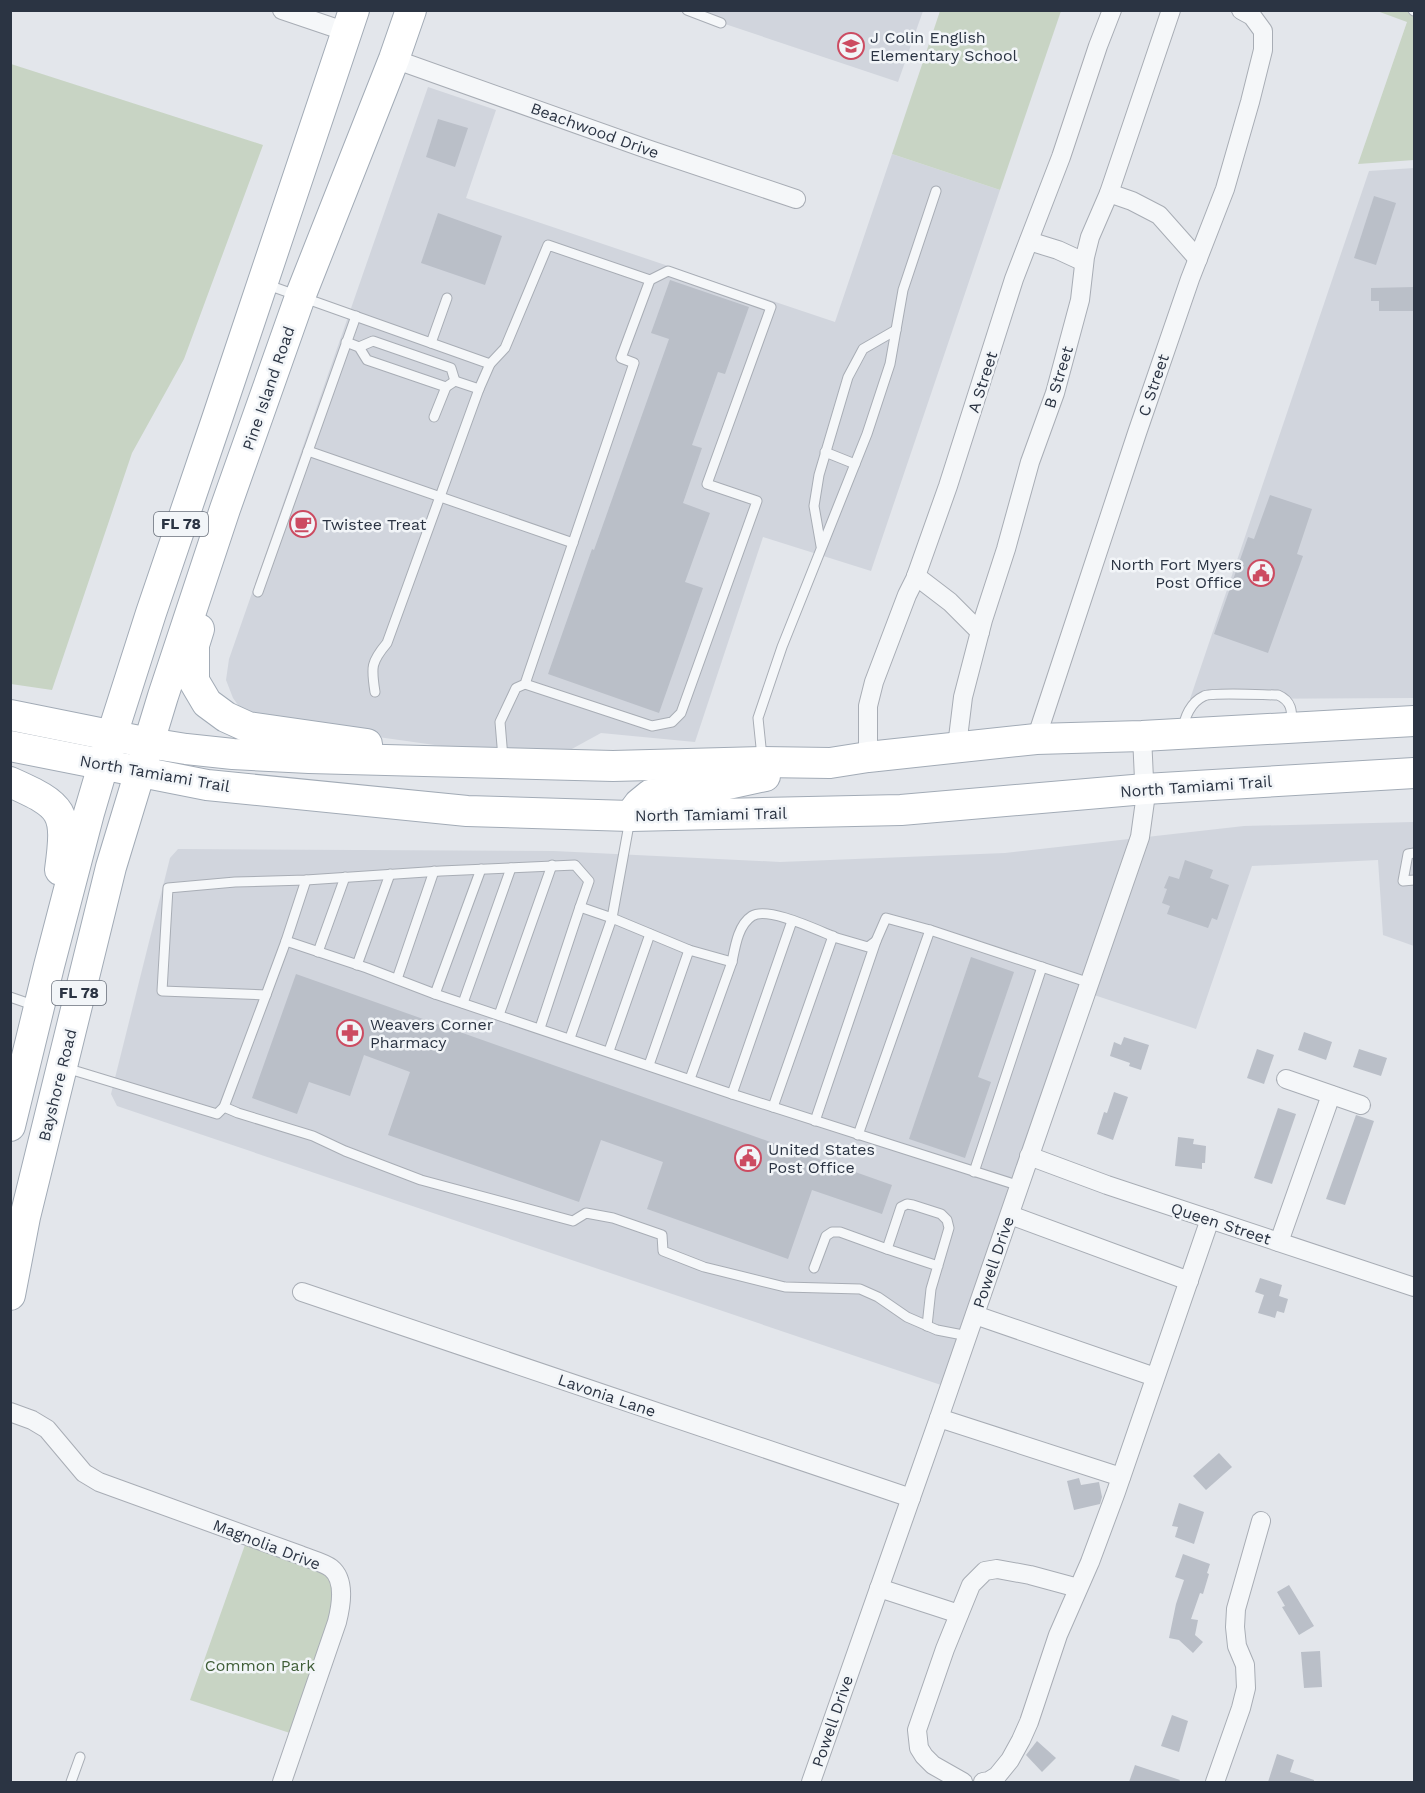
<svg xmlns="http://www.w3.org/2000/svg" width="1425" height="1793" viewBox="0 0 1425 1793" font-family="'Work Sans',sans-serif">
<rect width="100%" height="100%" fill="#e3e6eb"/>
<g fill="#d1d5dd">
<polygon points="686,11 923,11 898,82"/>
<polygon points="428,87 496,110 466,198 835,322 892,154 1000,190 871,571 763,537 695,742 601,733 559,756 456,748 251,719 245,715 233,698 226,680 229,659"/>
<polygon points="1414,168 1414,698 1190,699 1369,171"/>
<polygon points="1414,822 1414,946 1383,935 1378,860 1252,866 1196,1029 1088,993 1022,1154 941,1385 117,1106 111,1094 170,858 178,849 554,851 780,862 1005,853 1244,826"/>
</g>
<g fill="#c8d4c4">
<polygon points="940,11 1061,11 1000,190 892,154"/>
<polygon points="1377,11 1414,11 1414,160 1358,164 1407,22"/>
<polygon points="11,64 263,145 184,359 132,453 52,690 11,684"/>
<polygon points="246,1542 324,1572 335,1589 335,1600 293,1734 190,1700"/>
</g>
<g fill="#babfc8">
<polygon points="438,119 468,128 455,167 426,157"/>
<polygon points="1374,196 1396,203 1376,265 1354,258"/>
<polygon points="438,213 502,236 485,285 421,263"/>
<polygon points="670,280 749,307 725,374 718,372 692,445 702,448 683,503 710,513 685,582 703,588 659,713 548,674 592,549 594,550 669,339 651,333"/>
<polygon points="1414,287 1414,311 1379,311 1379,301 1371,301 1371,288"/>
<polygon points="1270,495 1312,509 1297,554 1303,556 1268,653 1214,634 1248,537 1254,539"/>
<polygon points="1185,860 1213,870 1210,878 1229,885 1217,920 1212,918 1208,928 1167,914 1170,906 1162,903 1167,889 1164,888 1169,876 1179,879"/>
<polygon points="971,957 1014,972 978,1077 991,1082 965,1158 909,1139"/>
<polygon points="296,974 892,1185 882,1214 812,1190 788,1259 647,1209 663,1162 601,1140 579,1202 388,1135 410,1072 364,1055 350,1096 309,1082 297,1114 252,1098"/>
<polygon points="1304,1032 1332,1042 1326,1060 1298,1050"/>
<polygon points="1124,1037 1149,1045 1141,1070 1129,1066 1130,1063 1110,1056 1114,1042 1121,1045"/>
<polygon points="1257,1049 1274,1055 1264,1084 1247,1078"/>
<polygon points="1359,1049 1387,1058 1381,1076 1353,1067"/>
<polygon points="1114,1092 1128,1097 1113,1140 1097,1134 1104,1112 1107,1113"/>
<polygon points="1278,1108 1296,1114 1272,1184 1254,1178"/>
<polygon points="1356,1115 1374,1121 1345,1205 1326,1199"/>
<polygon points="1178,1137 1194,1139 1193,1144 1206,1146 1205,1163 1202,1163 1202,1169 1175,1166"/>
<polygon points="1260,1278 1282,1285 1279,1296 1288,1299 1284,1313 1277,1311 1275,1318 1258,1313 1264,1295 1255,1292"/>
<polygon points="1219,1453 1232,1467 1206,1490 1193,1476"/>
<polygon points="1079,1478 1081,1485 1099,1482 1102,1497 1100,1504 1074,1510 1067,1481"/>
<polygon points="1179,1503 1204,1512 1194,1544 1175,1537 1178,1527 1172,1526"/>
<polygon points="1183,1554 1210,1564 1207,1573 1209,1574 1203,1594 1200,1593 1191,1619 1198,1620 1195,1635 1203,1642 1193,1653 1179,1640 1169,1638 1176,1604 1184,1580 1175,1577"/>
<polygon points="1289,1585 1314,1626 1299,1635 1282,1607 1285,1606 1277,1592"/>
<polygon points="1320,1651 1322,1687 1304,1688 1301,1652"/>
<polygon points="1172,1715 1188,1721 1179,1752 1161,1746"/>
<polygon points="1037,1741 1056,1758 1042,1772 1026,1755"/>
<polygon points="1277,1754 1294,1760 1290,1772 1314,1780 1314,1782 1268,1782"/>
<polygon points="1135,1765 1180,1780 1179,1782 1129,1782"/>
</g>
<g fill="none" stroke-linecap="round" stroke-linejoin="round">
<defs>
<g id="lane">
<polyline points="687,10 721,23"/>
<polyline points="1413,10 1414,11"/>
<polyline points="265,284 490,364"/>
<polyline points="346,342 359,347 367,360 446,387 455,381 479,389"/>
<polyline points="431,343 447,298"/>
<polyline points="359,347 373,341 451,368 455,381"/>
<polyline points="434,417 446,387"/>
<polyline points="308,451 573,543"/>
<polyline points="825,452 855,464"/>
<polyline points="821,546 814,506 819,475 848,377 863,349 896,330"/>
<polyline points="258,592 356,316"/>
<path d="M 375,692 C 371,667 371,662 387,643 L 479,389 L 490,364 L 505,348 L 548,245 L 650,280 L 668,271 L 771,307 L 707,484 L 757,501 L 681,713 L 672,722 L 652,726 L 525,684"/>
<path d="M 1183,731 C 1184,717 1191,702 1204,696 C 1212,692 1265,695 1278,695 C 1292,701 1292,711 1292,725"/>
<polyline points="762,757 758,718 782,647 867,434 890,364 903,290 936,191"/>
<polyline points="503,758 500,722 516,688 525,684 634,363 621,358 650,280"/>
<polyline points="1414,853 1408,854 1403,881 1414,880"/>
<polyline points="306,880 286,941 367,968 435,994 732,1094 1020,1186"/>
<polyline points="318,952 345,877"/>
<polyline points="357,965 390,874"/>
<polyline points="397,979 434,871"/>
<polyline points="435,994 481,869"/>
<polyline points="266,995 286,941"/>
<polyline points="10,997 36,1006"/>
<polyline points="463,1003 511,868"/>
<polyline points="499,1015 552,865"/>
<polyline points="540,1028 580,907"/>
<path d="M 570,1038 L 612,918 L 689,950 L 732,962 C 735,947 738,925 752,916 C 768,906 819,931 837,938 C 847,941 858,944 868,947 L 876,941 L 886,918 L 930,930 L 1090,983"/>
<polyline points="609,1051 650,934"/>
<polyline points="649,1065 689,950"/>
<polyline points="66,1068 217,1114 224,1107 266,995 162,991 168,888 235,882 306,880 441,871 575,865 589,881 580,907 612,918 630,819"/>
<polyline points="690,1079 732,962"/>
<polyline points="732,1094 792,921"/>
<polyline points="224,1107 238,1113 313,1136 345,1151 421,1180 573,1221 586,1213 613,1218 662,1235 663,1251 704,1267 785,1287 860,1289 878,1297 907,1317 937,1330 968,1336"/>
<polyline points="773,1107 833,936"/>
<polyline points="815,1121 876,941"/>
<polyline points="858,1135 930,930"/>
<polyline points="974,1172 1042,967"/>
<polyline points="814,1268 826,1236 832,1232 840,1232 887,1249"/>
<polyline points="927,1326 931,1289 949,1228 947,1220 941,1214 913,1205 907,1204 901,1207 887,1249 938,1266"/>
<polyline points="71,1782 80,1757"/>
</g>
<g id="street">
<polyline points="282,10 347,32"/>
<polyline points="394,59 647,149 796,199"/>
<polyline points="1109,193 1132,201 1159,215 1198,259"/>
<polyline points="1029,241 1058,250 1084,262"/>
<polyline points="916,576 950,602 980,632"/>
<polyline points="1036,739 1137,433 1190,279 1225,189 1250,102 1263,50 1263,31 1252,16 1241,10"/>
<polyline points="957,746 963,697 983,620 1006,549 1030,462 1055,393 1080,300 1085,257 1090,237 1109,193 1171,10"/>
<polyline points="868,757 868,706 874,682 907,595 915,579 948,486 1014,279 1061,157 1098,46 1112,10"/>
<polyline points="1286,1079 1361,1105"/>
<polyline points="1029,1156 1107,1185 1414,1287"/>
<polyline points="1010,1215 1189,1281"/>
<polyline points="1279,1242 1331,1095"/>
<polyline points="302,1292 911,1498"/>
<polyline points="975,1315 1155,1377"/>
<path d="M 10,1412 L 32,1420 L 47,1429 L 84,1473 L 99,1482 L 300,1555 C 309,1559 323,1562 331,1568 C 346,1580 341,1606 337,1622 L 282,1782"/>
<polyline points="939,1418 1121,1477"/>
<polyline points="879,1588 959,1614"/>
<polyline points="811,1782 939,1418 1140,837 1145,801 1142,736"/>
<polyline points="963,1782 933,1765 924,1756 919,1748 917,1730 945,1649 971,1585 985,1571 997,1569 1030,1575 1078,1588"/>
<polyline points="983,1782 989,1781 997,1776 1010,1760 1021,1740 1029,1722 1058,1635 1090,1562 1116,1492 1210,1219"/>
<polyline points="1215,1782 1241,1708 1246,1688 1245,1665 1237,1646 1235,1627 1236,1609 1261,1521"/>
</g>
<g id="primary">
<polyline points="199,629 194,645 194,681 207,703 226,717 248,727 367,744"/>
<polyline points="10,715 149,743 186,749 233,754 309,758 613,766 762,762 830,763 868,757 1036,739 1142,736 1414,721"/>
<polyline points="10,746 207,785 467,811 630,816 901,810 1145,789 1414,773"/>
<path d="M 10,782 C 64,806 68,811 60,870"/>
<polyline points="630,816 639,804 650,795 714,787 765,776"/>
<polyline points="10,1126 49,966 89,813 112,735 151,613 216,422 354,10"/>
<polyline points="10,1295 25,1217 111,867 163,696 225,509 300,297 394,59 411,10"/>
</g>
</defs>
<use href="#lane" stroke="#a8adb5" stroke-width="11"/>
<use href="#street" stroke="#a8adb5" stroke-width="20"/>
<use href="#primary" stroke="#a2abb6" stroke-width="32"/>
<use href="#lane" stroke="#f5f7f9" stroke-width="9"/>
<use href="#street" stroke="#f5f7f9" stroke-width="18"/>
<use href="#primary" stroke="#fff" stroke-width="30"/>
</g>
<defs>
<symbol id="school-ring" viewBox="-11 -11 22 22"><circle r="9.5" fill="#f2f5f8" stroke="#cc4b61" stroke-width="1.5"/><path d="M0-5L7-2L0 1L-7-2ZM-4 1L0 2.5L4 1V4Q0 6-4 4Z" fill="#cc4b61"/></symbol>
<symbol id="cafe-ring" viewBox="-11 -11 22 22"><circle r="9.5" fill="#f2f5f8" stroke="#cc4b61" stroke-width="1.5"/><path d="M-5.5-4.5H6V0H3Q3 3.5 0 3.5H-2.5Q-5.5 3.5-5.5 0ZM3-3.2v2h1.7v-2ZM-6 4.5H4V6H-6Z" fill="#cc4b61"/></symbol>
<symbol id="civic-ring" viewBox="-11 -11 22 22"><circle r="9.5" fill="#f2f5f8" stroke="#cc4b61" stroke-width="1.5"/><path d="M-.6-6.5H3V-4.5H.6V-3L4-1V1h2V6H-6V1h2V-1L-.6-3ZM-1.2 2.5V6h2.4V2.5Z" fill="#cc4b61"/></symbol>
<symbol id="pharmacy-ring" viewBox="-11 -11 22 22"><circle r="9.5" fill="#f2f5f8" stroke="#cc4b61" stroke-width="1.5"/><path d="M-2-6h4v4h4v4h-4v4h-4v-4h-4v-4h4Z" fill="#cc4b61"/></symbol>
</defs>
<g fill-rule="evenodd">
<use href="#school-ring" x="836" y="31" width="30" height="30"/>
<use href="#cafe-ring" x="288" y="509" width="30" height="30"/>
<use href="#civic-ring" x="1246" y="558" width="30" height="30"/>
<use href="#pharmacy-ring" x="335" y="1018" width="30" height="30"/>
<use href="#civic-ring" x="733" y="1143" width="30" height="30"/>
</g>
<g text-anchor="middle" stroke-width="5" stroke-linejoin="round" paint-order="stroke">
<g fill="#f2f5f8" stroke="#676e79" stroke-width="1.5">
<rect x="154" y="512" width="54" height="24" rx="4.5"/>
<rect x="52" y="981" width="54" height="24" rx="4.5"/>
</g>
<g font-size="15" font-weight="bold" fill="#2b3443">
<text x="181" y="529">FL 78</text>
<text x="79" y="998">FL 78</text>
</g>
<g font-size="16" fill="#2b3443" stroke="#f2f5f8" text-anchor="start">
<text x="870" y="43">J Colin English<tspan x="870" dy="18">Elementary School</tspan></text>
<text x="322" y="530">Twistee Treat</text>
<text x="1242" y="570" text-anchor="end">North Fort Myers<tspan x="1242" dy="18">Post Office</tspan></text>
<text x="370" y="1030">Weavers Corner<tspan x="370" dy="18">Pharmacy</tspan></text>
<text x="768" y="1155">United States<tspan x="768" dy="18">Post Office</tspan></text>
</g>
<g font-size="16" fill="#2b3443" stroke="#f2f5f8">
<text transform="translate(595 130) rotate(20)" y="6">Beachwood Drive</text>
<text transform="translate(1058 377) rotate(-73)" y="6">B Street</text>
<text transform="translate(982 382) rotate(-72)" y="6">A Street</text>
<text transform="translate(1153 385) rotate(-71)" y="6">C Street</text>
<text transform="translate(268 388) rotate(-71)" y="6">Pine Island Road</text>
<text transform="translate(155 773) rotate(10)" y="6">North Tamiami Trail</text>
<text transform="translate(1196 786) rotate(-4)" y="6">North Tamiami Trail</text>
<text transform="translate(711 814) rotate(-1)" y="6">North Tamiami Trail</text>
<text transform="translate(57 1085) rotate(-76)" y="6">Bayshore Road</text>
<text transform="translate(1221 1223) rotate(18)" y="6">Queen Street</text>
<text transform="translate(993 1262) rotate(-71)" y="6">Powell Drive</text>
<text transform="translate(607 1395) rotate(19)" y="6">Lavonia Lane</text>
<text transform="translate(267 1544) rotate(21)" y="6">Magnolia Drive</text>
<text transform="translate(832 1721) rotate(-71)" y="6">Powell Drive</text>
</g>
<g font-size="16" fill="#405e38" stroke="#f2f5f8">
<text x="260" y="1671">Common Park</text>
</g>
</g>
<rect width="1425" height="1793" fill="none" stroke="#2b3443" stroke-width="24"/>
</svg>
